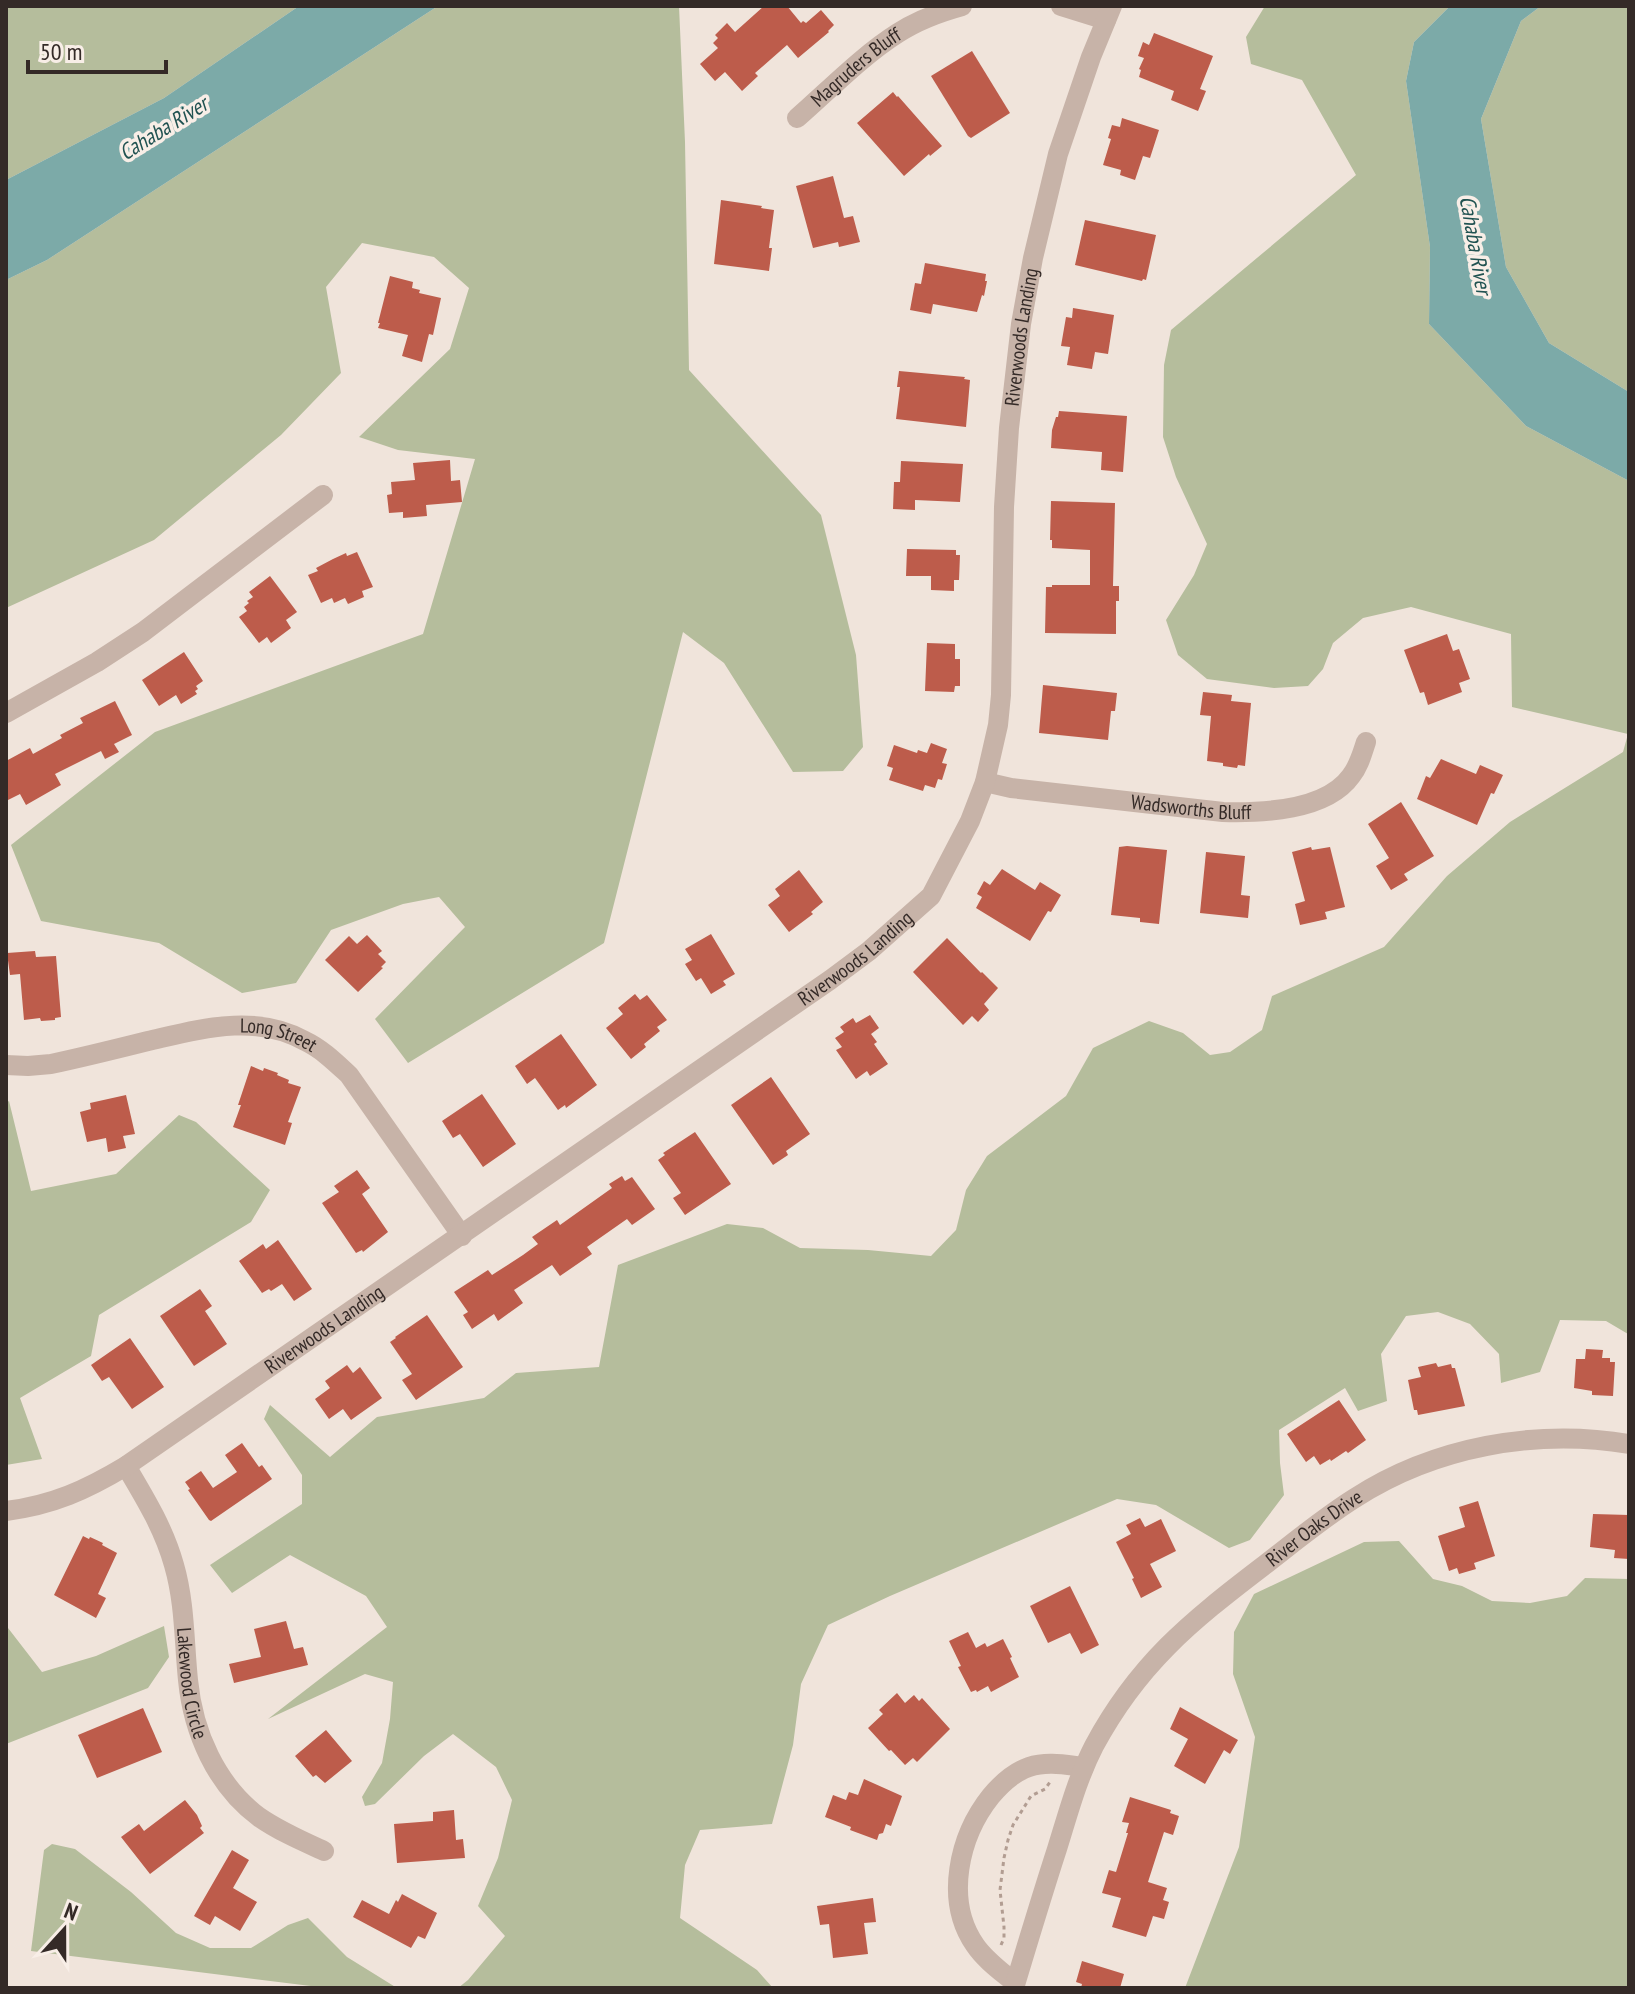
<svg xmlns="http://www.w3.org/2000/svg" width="1635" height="1994" viewBox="0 0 1635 1994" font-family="'PT Sans Narrow',sans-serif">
<rect width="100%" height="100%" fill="#f0e4db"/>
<g fill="#b5bd9c">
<polygon points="6,6 299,6 164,98 6,180"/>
<polygon points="438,6 679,6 685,142 689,370 821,515 856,655 863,747 843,771 793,772 724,663 683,632 604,943 408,1063 375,1019 465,927 439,897 403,904 331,930 296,983 242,993 159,943 41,921 11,845 155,732 423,634 475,459 398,450 359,437 450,349 469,288 434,257 362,243 326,287 341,373 281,435 154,540 6,608 6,280 47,260"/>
<polygon points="1265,6 1450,6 1414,42 1406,81 1430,247 1429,324 1526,426 1629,481 1629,1337 1628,1334 1606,1321 1560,1320 1540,1372 1501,1383 1499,1354 1470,1324 1438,1312 1406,1316 1381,1354 1387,1401 1358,1411 1345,1388 1279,1430 1280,1463 1284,1495 1250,1540 1229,1548 1156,1505 1117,1499 890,1596 828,1625 801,1684 793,1745 772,1824 700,1830 685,1865 680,1918 757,1970 773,1988 458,1988 468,1980 505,1936 478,1906 498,1858 512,1800 496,1767 453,1734 424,1756 375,1804 365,1806 362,1797 382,1763 390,1719 393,1682 365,1674 268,1719 387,1627 366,1596 290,1555 232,1593 210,1565 302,1504 302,1475 264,1419 270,1405 330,1457 377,1417 484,1398 516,1373 599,1367 618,1265 727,1224 763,1228 800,1248 868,1250 931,1256 956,1230 966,1190 987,1156 1066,1096 1093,1048 1149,1021 1183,1033 1210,1055 1230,1052 1262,1030 1272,996 1384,947 1447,876 1510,822 1623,752 1628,734 1512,707 1511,634 1411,607 1363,618 1333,643 1323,669 1308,686 1274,688 1207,679 1178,655 1166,620 1194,575 1207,544 1176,477 1163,437 1164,365 1171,330 1356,175 1302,80 1251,64 1246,37"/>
<polygon points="1541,6 1629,6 1629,392 1549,343 1506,267 1481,119 1521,21"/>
<polygon points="9,1101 31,1191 116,1174 179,1115 196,1122 270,1190 251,1222 99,1315 91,1356 20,1398 42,1459 6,1465 6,1103"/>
<polygon points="1399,1541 1433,1579 1462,1586 1492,1601 1530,1603 1567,1596 1585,1578 1629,1579 1629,1988 1185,1988 1239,1847 1255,1737 1233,1674 1234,1632 1254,1594 1364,1542"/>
<polygon points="164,1626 169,1657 148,1688 6,1744 6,1628 8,1628 42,1672 96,1656"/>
<polygon points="52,1844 75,1849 131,1892 176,1933 210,1948 251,1948 288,1925 308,1918 347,1957 397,1988 327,1988 31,1951 44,1850"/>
</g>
<g fill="#7caaa8">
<polygon points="299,6 438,6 47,260 6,280 6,180 164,98"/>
<polygon points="1450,6 1541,6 1521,21 1481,119 1506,267 1549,343 1629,392 1629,481 1526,426 1429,324 1430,247 1406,81 1414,42"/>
</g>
<g fill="#bd5c4b">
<polygon points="764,6 787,6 801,23 803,21 806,23 821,10 834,25 828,31 829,32 798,58 787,45 755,73 758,76 742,91 725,72 715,81 700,64 718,48 713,43 718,38 715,35 727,23 735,32"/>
<polygon points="1154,33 1213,56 1200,89 1206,91 1198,111 1171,100 1174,91 1139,77 1141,70 1139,69 1144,58 1138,56 1143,42 1149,45"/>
<polygon points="972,51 1010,113 971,138 968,136 931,76"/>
<polygon points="893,92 897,97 898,96 942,146 930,156 929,154 904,176 857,123"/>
<polygon points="1122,118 1159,130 1150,158 1143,156 1135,180 1120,175 1121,170 1103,165 1111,139 1108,138 1112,125 1120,127"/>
<polygon points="833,176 844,218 853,216 860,242 839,247 838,242 813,248 796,186"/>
<polygon points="721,200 762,206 761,208 774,210 769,248 772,248 769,271 714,264"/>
<polygon points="1085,220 1156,235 1146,280 1143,279 1142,281 1075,265"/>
<polygon points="925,263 986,274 985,281 987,281 984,296 982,295 977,312 933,304 931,314 910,310 915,283 921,284"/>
<polygon points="390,276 413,282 412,288 420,290 419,293 441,298 433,335 429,334 422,362 402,356 408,335 378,328 380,323 378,323"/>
<polygon points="1073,308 1114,315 1108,354 1095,352 1092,369 1067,365 1070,347 1061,346 1066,317 1072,318"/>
<polygon points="899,371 965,377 964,379 970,380 966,427 896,419 900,387 897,387"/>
<polygon points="1059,411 1127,416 1123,472 1101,470 1102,452 1051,448 1052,430 1056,417 1058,417"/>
<polygon points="450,460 451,481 460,480 462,502 426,505 427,516 403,518 403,512 389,513 387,495 392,494 391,482 415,480 413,463"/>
<polygon points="901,461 963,464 960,502 915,500 915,510 893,509 894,482 900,482"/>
<polygon points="1051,501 1115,503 1113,586 1119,586 1119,601 1116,601 1116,634 1045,633 1046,587 1052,587 1052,585 1090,585 1090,550 1052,548 1052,540 1050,540"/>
<polygon points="907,549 956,550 956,555 960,555 959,580 954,580 954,591 931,590 931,576 906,576"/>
<polygon points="357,552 373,587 362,591 364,597 348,604 345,598 334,603 332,598 321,603 308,575 318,571 316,568 333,559 346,553 347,556"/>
<polygon points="270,576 297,612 286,620 291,628 271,643 267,637 259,643 239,617 247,611 244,607 249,603 247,601 253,597 249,592"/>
<polygon points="1447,634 1453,651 1459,649 1470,679 1459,683 1462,692 1428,705 1424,692 1420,693 1404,650"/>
<polygon points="927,643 955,644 955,659 960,659 960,686 955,686 954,692 925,691"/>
<polygon points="184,652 203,681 196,686 198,689 195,691 197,694 181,704 176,695 159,706 142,680"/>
<polygon points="1043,685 1117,693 1115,711 1111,711 1108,740 1039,733"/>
<polygon points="1203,692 1232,695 1231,701 1251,703 1245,766 1238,765 1237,768 1223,766 1223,763 1207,761 1211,716 1200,715"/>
<polygon points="115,701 132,735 114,744 119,752 105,759 101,751 55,774 61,785 26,805 20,794 6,801 6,761 30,748 33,754 62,738 60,735 83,723 80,718"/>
<polygon points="931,743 947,749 942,763 947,764 942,780 938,779 935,788 925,785 923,791 889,780 893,768 887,766 894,745 917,753 918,750 927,753"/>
<polygon points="1441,759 1476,774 1480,765 1503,775 1494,794 1491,793 1477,825 1417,799 1426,776 1430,778"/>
<polygon points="1401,802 1434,856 1404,874 1408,880 1391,890 1376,866 1389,858 1368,824"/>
<polygon points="1127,846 1167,850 1159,924 1140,922 1140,918 1111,915 1119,847"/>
<polygon points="1311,847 1312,850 1330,847 1345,907 1325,912 1327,919 1300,925 1295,904 1305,901 1292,852"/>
<polygon points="1206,852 1245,856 1241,895 1250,896 1248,918 1200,913"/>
<polygon points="1002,869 1035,890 1040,882 1061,895 1051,912 1048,911 1030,941 976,908 982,897 977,894 984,881 990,885"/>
<polygon points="799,870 823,902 811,912 813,914 789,932 768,905 780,896 775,889"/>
<polygon points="711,934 735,974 723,981 726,985 711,994 701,978 696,981 685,964 692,960 685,949"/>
<polygon points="367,935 382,951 378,954 386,962 381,967 383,968 358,992 325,960 349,936 357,944"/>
<polygon points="947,938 981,973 982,972 998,988 984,1004 989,1010 978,1022 972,1016 963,1025 913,972"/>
<polygon points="35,951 36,957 56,956 61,1017 55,1018 55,1020 41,1021 40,1018 24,1020 20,974 10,975 7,953"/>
<polygon points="635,994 640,1000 647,995 667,1020 657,1027 660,1031 644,1044 646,1047 631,1059 606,1028 623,1014 618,1008"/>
<polygon points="870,1015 879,1028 871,1034 877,1042 874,1044 888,1064 870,1076 867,1071 856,1079 836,1050 842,1047 835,1038 844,1032 840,1027 853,1018 856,1023"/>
<polygon points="561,1034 597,1085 566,1108 565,1105 558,1110 535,1078 527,1084 515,1066"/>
<polygon points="251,1066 263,1071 264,1068 278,1073 277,1075 289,1080 288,1083 301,1087 288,1122 292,1123 285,1145 233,1127 241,1105 238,1105"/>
<polygon points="771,1077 810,1134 786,1151 788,1155 773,1165 731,1105"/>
<polygon points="482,1094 516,1144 483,1167 460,1134 453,1138 442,1121"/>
<polygon points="126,1095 135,1134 123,1136 126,1148 108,1152 106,1138 87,1142 80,1112 91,1109 90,1103"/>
<polygon points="695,1132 731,1184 685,1215 673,1198 681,1193 658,1160 665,1155 663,1153"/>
<polygon points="357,1170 370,1188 362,1194 388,1232 363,1252 362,1250 356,1253 322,1203 339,1192 334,1186"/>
<polygon points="622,1176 625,1181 632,1177 655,1209 632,1225 627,1219 587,1247 592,1254 560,1276 552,1265 514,1290 523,1303 498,1321 494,1314 472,1329 463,1315 468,1312 454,1292 488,1270 492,1275 523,1255 538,1244 532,1237 557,1220 560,1225 612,1188 609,1184"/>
<polygon points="278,1240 312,1289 294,1301 282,1284 271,1291 269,1289 262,1293 239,1261 263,1244 266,1249"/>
<polygon points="200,1289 212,1306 205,1311 227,1344 194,1366 160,1316"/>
<polygon points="427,1315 463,1367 416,1400 402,1380 412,1374 390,1342 396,1338 395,1337"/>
<polygon points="130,1338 164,1387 132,1409 109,1377 102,1381 91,1365"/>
<polygon points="1586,1349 1603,1350 1602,1358 1610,1358 1610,1362 1615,1362 1613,1396 1592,1395 1592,1391 1574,1388 1576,1359 1585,1359"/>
<polygon points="1436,1363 1438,1367 1451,1364 1452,1368 1455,1368 1465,1406 1418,1415 1417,1410 1414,1410 1408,1380 1421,1377 1418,1367"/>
<polygon points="347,1365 353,1373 360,1367 382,1398 351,1420 343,1409 329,1419 315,1399 330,1388 325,1381"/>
<polygon points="1339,1400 1366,1440 1348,1453 1346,1451 1331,1461 1330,1459 1320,1465 1314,1456 1306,1462 1287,1434"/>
<polygon points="242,1443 259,1467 262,1465 272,1479 211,1521 209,1520 188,1490 190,1489 185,1482 201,1471 213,1488 237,1472 225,1455"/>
<polygon points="1478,1501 1495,1556 1474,1563 1476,1569 1459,1574 1457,1568 1449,1571 1438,1536 1465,1527 1459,1507"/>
<polygon points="1593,1514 1629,1515 1629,1559 1614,1558 1615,1550 1590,1547"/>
<polygon points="1140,1518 1145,1527 1161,1519 1176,1551 1150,1564 1162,1587 1141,1598 1132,1579 1134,1578 1116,1542 1131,1534 1126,1525"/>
<polygon points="83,1536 89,1539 90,1537 103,1543 102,1545 117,1553 98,1594 106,1598 96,1618 54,1595"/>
<polygon points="1070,1586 1099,1645 1081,1654 1070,1633 1048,1643 1030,1606"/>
<polygon points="286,1621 294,1649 303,1647 308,1665 234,1683 229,1664 261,1657 254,1629"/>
<polygon points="968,1632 976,1648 985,1643 987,1647 1003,1639 1012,1657 1010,1658 1019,1677 991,1692 988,1686 977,1692 976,1690 971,1692 958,1667 961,1666 949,1641"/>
<polygon points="897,1693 905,1703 914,1695 919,1701 922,1698 950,1729 917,1762 913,1758 905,1765 891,1750 889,1751 868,1728 883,1714 879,1710"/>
<polygon points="1180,1707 1238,1740 1230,1754 1224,1750 1205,1784 1174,1766 1188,1739 1170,1729"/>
<polygon points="143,1708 162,1752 97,1778 78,1735"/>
<polygon points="326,1730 352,1761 325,1783 316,1775 313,1777 295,1756"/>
<polygon points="864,1779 902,1796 891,1826 886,1824 883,1833 879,1834 877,1840 850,1830 851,1827 825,1817 833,1795 846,1800 849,1792 858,1795"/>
<polygon points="1130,1797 1171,1810 1170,1813 1179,1816 1173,1835 1164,1832 1148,1882 1167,1888 1163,1900 1169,1902 1164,1919 1153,1916 1146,1937 1112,1927 1121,1898 1102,1893 1109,1870 1116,1872 1128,1833 1126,1833 1129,1823 1122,1822"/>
<polygon points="185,1800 197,1815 202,1826 200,1828 204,1833 150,1874 121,1837 139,1824 144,1831"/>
<polygon points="454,1810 456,1840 463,1839 465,1858 397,1863 394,1824 433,1821 433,1812"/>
<polygon points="232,1850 249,1860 233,1888 257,1902 240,1931 215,1916 210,1925 194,1916"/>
<polygon points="402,1894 437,1913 425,1939 418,1936 411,1948 353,1917 362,1900 389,1914 396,1900 398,1902"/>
<polygon points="873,1898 876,1922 864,1923 868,1954 833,1958 829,1924 820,1925 817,1906"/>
<polygon points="1082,1961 1124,1974 1120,1988 1081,1988 1082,1984 1076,1982"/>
</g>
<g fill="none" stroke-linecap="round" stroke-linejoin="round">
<polyline stroke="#b29d92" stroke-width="3" stroke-dasharray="4 4" stroke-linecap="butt" points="1001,1945 1004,1938 1004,1927 1000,1890 1004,1858 1008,1840 1013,1825 1031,1796 1045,1789 1050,1782"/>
<g stroke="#c7b3a8" stroke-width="20">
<polyline points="1061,6 1106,20"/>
<path id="s1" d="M 797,118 C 829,90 863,55 898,33 C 918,20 940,12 962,6"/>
<polyline points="6,713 97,662 143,632 323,495"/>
<path id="s2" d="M 985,782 L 1011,788 L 1223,812 C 1262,813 1326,811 1351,776 C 1359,766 1362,754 1366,742"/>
<path id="s3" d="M 6,1065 L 28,1066 L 51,1064 C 84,1057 116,1049 148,1041 C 201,1029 255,1013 305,1041 C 322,1049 336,1063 349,1075 L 462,1236"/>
<path id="s4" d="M 126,1466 C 145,1498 164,1529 174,1565 C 185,1603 184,1641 188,1680 C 193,1732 216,1785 259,1817 C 279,1831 302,1841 324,1851"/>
<path id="s5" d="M 6,1511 C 53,1505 86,1490 126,1466 L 830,980 L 869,951 L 931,896 L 970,821 L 985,782 L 998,725 L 1001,695 L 1004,507 L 1009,428 L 1021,324 L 1033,258 L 1058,154 L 1091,57 L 1112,6"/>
<path d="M 1015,1983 C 1002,1972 985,1960 975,1945 C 944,1900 959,1836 991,1796 C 1001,1784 1014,1772 1029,1767 C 1047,1761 1066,1765 1084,1767"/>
<path id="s6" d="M 1014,1988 C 1028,1942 1042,1895 1057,1849 C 1068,1814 1077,1779 1094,1746 C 1138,1664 1190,1622 1262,1567 C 1293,1543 1323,1518 1355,1498 C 1434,1447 1536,1428 1629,1444"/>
</g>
</g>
<g text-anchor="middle" stroke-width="7" stroke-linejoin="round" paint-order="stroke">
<g font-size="20" fill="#342a27" stroke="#f8eee7">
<text dy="7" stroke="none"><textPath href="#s1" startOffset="78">Magruders Bluff</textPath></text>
<text dy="7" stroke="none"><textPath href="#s5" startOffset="1690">Riverwoods Landing</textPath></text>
<text dy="7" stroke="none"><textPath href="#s2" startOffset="208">Wadsworths Bluff</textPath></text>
<text dy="7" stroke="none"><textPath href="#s5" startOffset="1018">Riverwoods Landing</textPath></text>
<text dy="7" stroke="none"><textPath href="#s3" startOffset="278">Long Street</textPath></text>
<text dy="7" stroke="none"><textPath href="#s5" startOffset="370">Riverwoods Landing</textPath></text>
<text dy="7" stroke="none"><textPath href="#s6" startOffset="568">River Oaks Drive</textPath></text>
<text dy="7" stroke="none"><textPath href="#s4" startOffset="230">Lakewood Circle</textPath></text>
</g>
<g font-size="22" font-style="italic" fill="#205251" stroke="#f8eee7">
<text transform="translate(163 128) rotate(-32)" y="8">Cahaba River</text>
<text transform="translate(1476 245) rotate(80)" y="8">Cahaba River</text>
</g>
</g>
<rect width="1635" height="1994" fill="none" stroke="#342a27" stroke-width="16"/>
<g transform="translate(64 1930) rotate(21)" stroke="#f8eee7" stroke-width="6" paint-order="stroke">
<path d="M0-6L14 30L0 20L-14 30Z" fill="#342a27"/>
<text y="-12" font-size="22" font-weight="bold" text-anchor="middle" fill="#342a27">N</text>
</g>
<path d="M28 60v12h138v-12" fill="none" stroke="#342a27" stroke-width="4"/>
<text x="40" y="60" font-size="24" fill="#342a27" stroke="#f8eee7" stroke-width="6" paint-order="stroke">50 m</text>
</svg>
